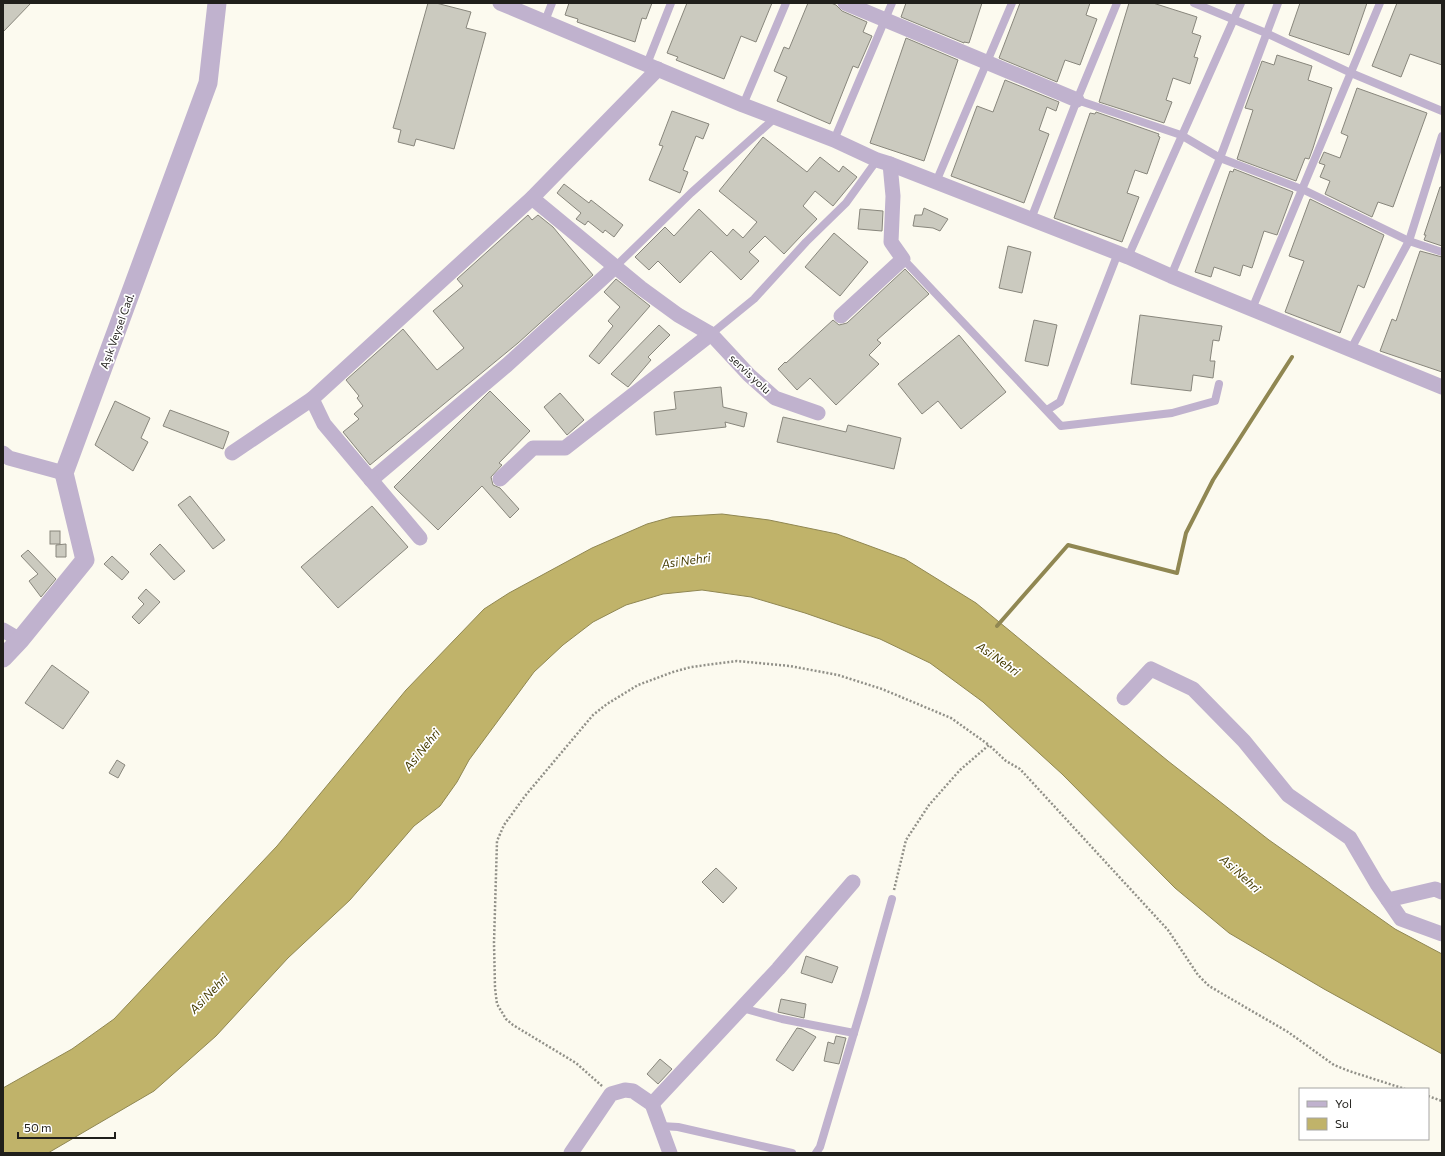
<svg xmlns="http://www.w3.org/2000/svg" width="1445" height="1156" viewBox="0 0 1445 1156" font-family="Commissioner,sans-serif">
<rect width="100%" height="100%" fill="#fcfaef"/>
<polygon fill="#c0b36a" stroke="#908752" points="722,514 769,520 837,534 905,559 976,603 1168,761 1269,840 1395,929 1442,954 1442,1054 1324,989 1229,933 1175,888 1062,774 983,702 930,663 880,639 805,613 751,597 702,590 663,594 626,605 593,622 563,645 534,672 469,760 457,782 440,806 414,826 350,900 288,958 216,1036 154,1091 48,1153 3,1153 3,1088 72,1049 114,1019 277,846 406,690 484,609 509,593 592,548 647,524 672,517"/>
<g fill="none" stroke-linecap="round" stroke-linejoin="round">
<polyline stroke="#908752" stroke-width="4" points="997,626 1068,545 1177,573 1186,533 1213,480 1292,357"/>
</g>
<g fill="#cbcabf" stroke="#88867c">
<polygon points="3,3 31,3 3,32"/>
<polygon points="428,3 436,3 471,12 466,28 486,33 454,149 416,139 414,146 398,142 401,130 393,128"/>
<polygon points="569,3 652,3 646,19 642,18 635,42 577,22 578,19 565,15"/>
<polygon points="687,3 772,3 756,42 741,36 724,79 676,60 678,57 667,53"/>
<polygon points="808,3 831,3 836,5 842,11 867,22 863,32 872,36 858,68 853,66 830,124 777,101 787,77 774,71 784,47 789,49"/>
<polygon points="906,3 982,3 969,43 964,42 964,43 901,17"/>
<polygon points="1020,3 1090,3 1086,15 1097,19 1080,65 1065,60 1057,82 999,58"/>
<polygon points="1129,3 1153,3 1197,17 1192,33 1201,36 1194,57 1198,58 1190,84 1173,78 1166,100 1172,102 1164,123 1099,102"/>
<polygon points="1300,3 1367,3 1349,55 1289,35"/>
<polygon points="1397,3 1442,3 1442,65 1410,54 1401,77 1372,66"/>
<polygon points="906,38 958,60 924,161 870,143"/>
<polygon points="1277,55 1312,66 1308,80 1332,88 1313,148 1309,159 1305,158 1296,181 1237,159 1253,110 1245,108 1262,61 1274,65"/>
<polygon points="1005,80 1059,102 1056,111 1047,107 1039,130 1049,134 1024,203 951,176 977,106 993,112"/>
<polygon points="1357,88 1427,113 1393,207 1378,202 1372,217 1325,194 1330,181 1320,177 1325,165 1319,163 1324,152 1340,158 1348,136 1341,133"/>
<polygon points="672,111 709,124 703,139 696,136 683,170 688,172 680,193 649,180 663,146 659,145"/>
<polygon points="1096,112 1159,134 1158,136 1160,137 1147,174 1135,170 1127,193 1139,197 1122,242 1054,218 1090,113 1095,114"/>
<polygon points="763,137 807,172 820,157 839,172 843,166 857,177 833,206 815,191 803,206 817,219 784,254 765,236 749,252 759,261 741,280 711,251 680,283 658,261 649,270 635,257 665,227 674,236 699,209 727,236 733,229 743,238 757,222 719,191"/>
<polygon points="1234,169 1293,192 1277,235 1264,231 1252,268 1243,265 1240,276 1214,267 1211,277 1195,272 1230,171 1233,172"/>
<polygon points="564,184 589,203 591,200 623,225 614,237 605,230 603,233 588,221 585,225 576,219 581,213 557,193"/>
<polygon points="1440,187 1442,187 1442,246 1424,240 1426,235 1424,235"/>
<polygon points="1310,199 1384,235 1364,288 1358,285 1340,333 1285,312 1304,261 1289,256"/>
<polygon points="924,208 948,219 940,231 933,228 913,226 915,215 922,215"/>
<polygon points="860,209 883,211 882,231 858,229"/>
<polygon points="528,215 532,220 538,215 553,227 593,275 518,343 370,465 343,432 359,419 354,414 363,406 357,398 359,396 346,380 403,329 437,370 464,348 433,311 463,286 457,279"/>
<polygon points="834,233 868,262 840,296 805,267"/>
<polygon points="1008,246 1031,252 1022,293 999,288"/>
<polygon points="1420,251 1442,257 1442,372 1380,351 1392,319 1396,321"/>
<polygon points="905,269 929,294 877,340 881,343 869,355 879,364 836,405 810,378 797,390 778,369 785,362 786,363 833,320 839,325 847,323"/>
<polygon points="616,279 650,306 599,364 589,356 613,326 608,321 620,307 604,292"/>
<polygon points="1140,315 1222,326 1219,341 1213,340 1210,361 1215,361 1213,378 1193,375 1191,391 1131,384"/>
<polygon points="1034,320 1057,325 1048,366 1025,361"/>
<polygon points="659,325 670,335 648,357 651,360 628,387 611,374"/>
<polygon points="959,335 1006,392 961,429 938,401 922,414 898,384"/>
<polygon points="721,387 723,407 747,413 744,427 725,422 726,427 656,435 654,412 676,409 674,392"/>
<polygon points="490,391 530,431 499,463 502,465 491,477 493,485 500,488 519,509 510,518 482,486 438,530 394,487"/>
<polygon points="560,393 584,420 567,435 544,407"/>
<polygon points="115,401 150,418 141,438 148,442 133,471 95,445"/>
<polygon points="170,410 229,432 223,449 163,426"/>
<polygon points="783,417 846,432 848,425 901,438 894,469 777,442"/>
<polygon points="190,496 225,540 213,549 178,505"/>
<polygon points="372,506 408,547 338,608 301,567"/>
<rect x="50" y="531" width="10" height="13"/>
<polygon points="66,544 66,557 56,557 56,545"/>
<polygon points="160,544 185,571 174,580 150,554"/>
<polygon points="28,550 56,579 41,597 29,581 38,574 21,556"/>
<polygon points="112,556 129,572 122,580 104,564"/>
<polygon points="146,589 160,602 139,624 132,617 144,604 138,598"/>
<polygon points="52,665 89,692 63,729 25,703"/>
<polygon points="117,760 125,765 118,778 109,773"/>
<polygon points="716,868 737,888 723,903 702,882"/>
<polygon points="806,956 838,967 832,983 801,973"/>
<polygon points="781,999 806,1004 804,1018 778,1012"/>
<polygon points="797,1028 802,1029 816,1037 793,1071 776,1060"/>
<polygon points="836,1036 846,1038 839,1064 824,1061 828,1042 834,1044"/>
<polygon points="660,1059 672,1069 658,1084 647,1074"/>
</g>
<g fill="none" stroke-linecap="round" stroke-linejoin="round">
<g stroke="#919088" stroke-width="2.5" stroke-dasharray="2 2" stroke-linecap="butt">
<polyline points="894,890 906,840 929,805 960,770 989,745 1006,761 1020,769 1168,930 1198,975 1209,986 1288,1032 1334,1065 1349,1071 1405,1089"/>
<polyline points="602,1086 576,1063 513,1025 506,1019 497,1004 495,988 494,943 497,841 504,825 525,796 593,715 607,704 638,685 673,672 691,667 737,661 790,666 838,675 882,689 951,718 989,745"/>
<polyline points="1428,1096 1442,1101"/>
</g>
<g stroke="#c0b2ce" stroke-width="8">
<polyline points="1194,3 1266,33 1351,73 1442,111"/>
<polyline points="545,21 552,3"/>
<polyline points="647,64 671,3"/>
<polyline points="1077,100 1117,3"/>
<polyline points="743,105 786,3"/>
<polyline points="834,140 892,3"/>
<polyline points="936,182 1012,3"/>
<polyline points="1031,219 1077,100 1181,135 1220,158 1304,190 1409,241 1442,252"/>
<polyline points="1128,257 1241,3"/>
<polyline points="903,259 1061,426 1172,413 1215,401 1219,384"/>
<polyline points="615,267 691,193 776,117"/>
<polyline points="1171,276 1220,158 1278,3"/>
<polyline points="1252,309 1380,3"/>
<polyline points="711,334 754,299 806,242 846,203 877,160"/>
<polyline points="1351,349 1409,241 1442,136"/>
<polyline points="1047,410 1060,402 1118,253"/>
<polyline points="742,1008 782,1019 854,1033"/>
<polyline points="661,1126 678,1127 792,1153"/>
<polyline points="816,1153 820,1147 865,996 892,899"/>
</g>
<g stroke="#c0b2ce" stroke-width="15">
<polyline points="500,3 743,105 834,140 877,160 890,164 1128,257 1171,276 1442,387"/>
<polyline points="845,3 1077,100"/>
<polyline points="532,198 641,288 678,315 711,334 749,375 775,398 818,413"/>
<polyline points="841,316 903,259 891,242 893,196 890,164"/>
<polyline points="3,453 9,458 64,473"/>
<polyline points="232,453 312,399"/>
<polyline points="500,479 533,448 565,448 711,334"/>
<polyline points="371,480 507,365 615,267"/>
<polyline points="420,538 324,424 312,399 532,198 658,69"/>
<polyline points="3,630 20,640"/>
<polyline points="1124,698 1151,669 1193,689 1244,741 1288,795 1350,838 1377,884 1401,919 1442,934"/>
<polyline points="1388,900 1435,889 1442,892"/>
<polyline points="652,1104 778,969 853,882"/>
<polyline points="571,1153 611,1094 625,1090 633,1091 652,1104 670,1153"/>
</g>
<polyline stroke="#c0b2ce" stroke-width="19" points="3,658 20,640 85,560 64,473 208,83 217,3"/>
</g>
<g text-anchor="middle" stroke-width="3.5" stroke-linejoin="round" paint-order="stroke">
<g font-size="11" fill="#201f1b" stroke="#fff">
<text transform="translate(117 331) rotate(-70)" y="4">Aşık Veysel Cad.</text>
<text transform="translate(750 374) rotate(43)" y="4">servis yolu</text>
</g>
<g font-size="12" font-style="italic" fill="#463c00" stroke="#fff">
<text transform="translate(686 561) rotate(-8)" y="4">Asi Nehri</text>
<text transform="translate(998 659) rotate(35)" y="4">Asi Nehri</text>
<text transform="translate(422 750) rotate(-51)" y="4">Asi Nehri</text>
<text transform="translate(1240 874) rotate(42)" y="4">Asi Nehri</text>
<text transform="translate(209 994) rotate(-46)" y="4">Asi Nehri</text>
</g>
</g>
<rect width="1445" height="1156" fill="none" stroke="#201f1b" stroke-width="8"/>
<rect x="1299" y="1088" width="130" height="52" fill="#ffffff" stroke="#a6a5a4"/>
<rect x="1307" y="1101" width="20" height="6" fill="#c0b2ce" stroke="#a6a5a4"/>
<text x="1335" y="1108" font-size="12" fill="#201f1b">Yol</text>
<rect x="1307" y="1118" width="20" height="12" fill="#c0b36a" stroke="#a6a5a4"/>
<text x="1335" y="1128" font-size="12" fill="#201f1b">Su</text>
<path d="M18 1132v6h97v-6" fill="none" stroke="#201f1b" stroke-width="2"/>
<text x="24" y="1132" font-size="12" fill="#201f1b" stroke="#ffffff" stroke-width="3" paint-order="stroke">50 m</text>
</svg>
